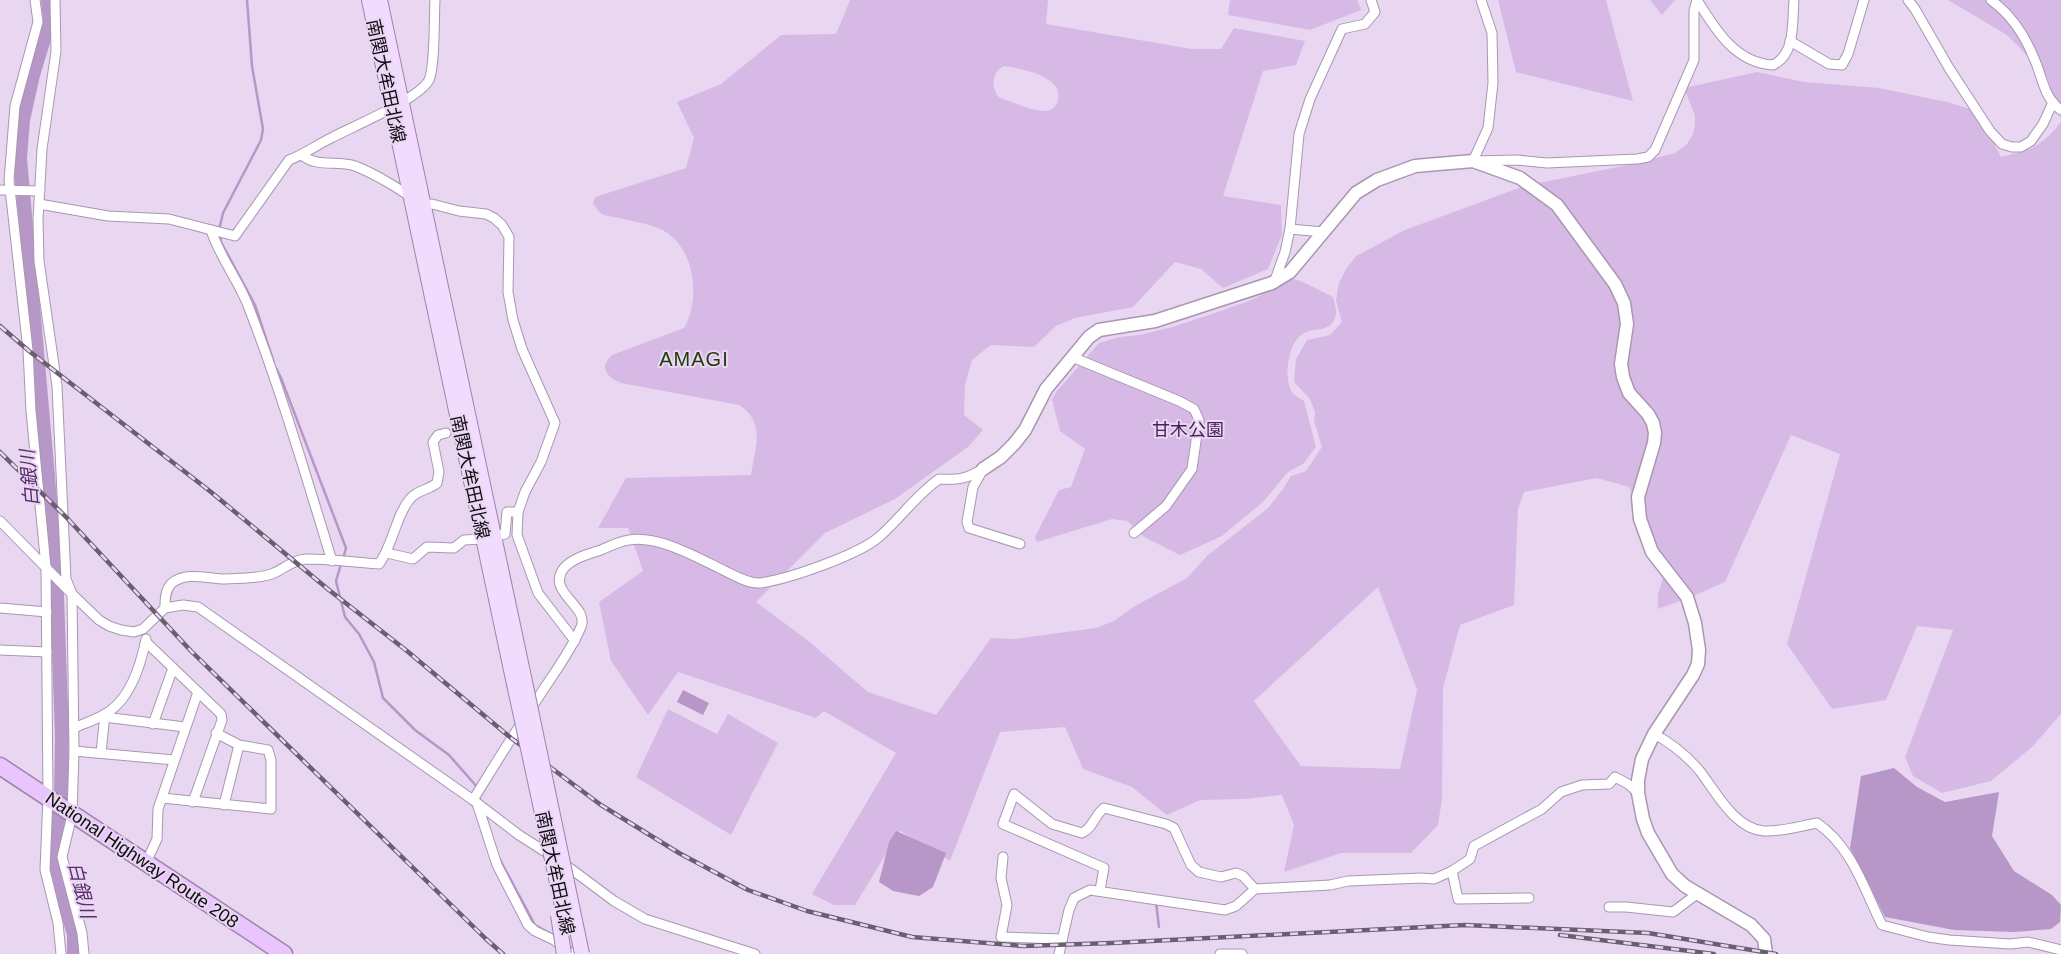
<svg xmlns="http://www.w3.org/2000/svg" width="2061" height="954" viewBox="0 0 2061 954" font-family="Helvetica,'Noto Sans JP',sans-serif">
<rect width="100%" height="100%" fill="#e9d7f2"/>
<g fill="#d7b9e6" fill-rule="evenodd">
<path d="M 850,0 L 1048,0 L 1046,24 L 1192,49 L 1221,49 L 1234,28 L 1305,41 L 1296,65 L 1263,71 L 1223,196 L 1281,205 L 1282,235 L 1268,269 L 1223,288 L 1201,269 L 1175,262 L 1133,307 L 1075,318 L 1056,326 L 1034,347 L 991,345 L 972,360 L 965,385 L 964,415 L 983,430 L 968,447 L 895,499 L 825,533 L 756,602 L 806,639 L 868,692 L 936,715 L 991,638 L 1014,639 L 1096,628 L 1114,621 L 1135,606 L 1187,578 L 1208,555 L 1268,508 L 1283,489 L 1291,476 L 1306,471 L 1322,447 L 1314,421 L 1315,412 L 1310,399 L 1294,382 L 1296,359 L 1307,340 L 1330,335 L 1342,322 L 1336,300 L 1339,283 L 1346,269 L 1356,256 L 1405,230 L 1524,186 L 1637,163 L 1675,153 L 1687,144 L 1693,134 L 1695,125 L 1695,116 L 1684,88 L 1757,72 L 1804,82 L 1879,88 L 1947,102 L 1977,111 L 2001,157 C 2032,149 2040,148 2061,122 L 2061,714 L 2032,747 L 1991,781 L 1942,793 L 1913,776 L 1905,757 L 1953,630 L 1917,626 L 1886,700 L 1832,709 L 1787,644 L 1840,454 L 1791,435 L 1725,582 L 1691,597 L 1658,609 L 1658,595 L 1663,578 L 1662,565 L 1654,542 L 1629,487 L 1597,478 L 1524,492 L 1518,509 L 1514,605 L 1460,625 L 1443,688 L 1442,799 L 1438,825 L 1411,853 L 1341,853 L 1284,872 L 1294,825 L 1282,795 L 1243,799 L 1200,800 L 1167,815 L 1132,787 L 1083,769 L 1065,727 L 1000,732 L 950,861 L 900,831 L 855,905 L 834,905 L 812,894 L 896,753 L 824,711 L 816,718 L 678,672 L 648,715 L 611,661 L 599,602 L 643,571 L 628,528 L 598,528 L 626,478 L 751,475 C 755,448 766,422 739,405 L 621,383 C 607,377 598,368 612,355 L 684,328 C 701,300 695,248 664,231 C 651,223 620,219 604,215 L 599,212 L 593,203 L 595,197 L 686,168 L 694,138 L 677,102 L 721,84 L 781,35 L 836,34 ZM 1004,66 C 1022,69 1067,76 1057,103 C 1055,108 1050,111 1045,111 C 1031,111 1013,102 1000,98 C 990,90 992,71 1004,66 ZM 1378,587 L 1417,690 L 1400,769 L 1301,766 L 1254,701 Z"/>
<polygon points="1230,0 1357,0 1361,10 1310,30 1228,15"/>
<polygon points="1498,0 1606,0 1633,101 1516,72"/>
<polygon points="1650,0 1675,0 1662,15"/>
<polygon points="1948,0 2061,0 2061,120 2046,75 2007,35"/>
<path d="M 1293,279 L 1301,281 L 1333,297 C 1335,304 1338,313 1334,320 C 1329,332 1313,328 1304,333 C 1288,341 1283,379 1292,392 C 1295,396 1300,399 1304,401 L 1316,447 L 1304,463 L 1288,472 L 1263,502 L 1222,536 L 1180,555 L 1144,537 L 1127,521 L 1112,519 L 1037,542 L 1035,537 L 1059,490 L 1071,487 L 1085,449 L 1060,431 L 1052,400 L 1056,392 L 1099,343 L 1119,337 L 1139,335 L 1172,327 L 1212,314 L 1249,301 Z"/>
<polygon points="668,709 717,734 728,714 778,743 731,835 636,777"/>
</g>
<g fill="#b796c8">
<polygon points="683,690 709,703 703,715 677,702"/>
<polygon points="1894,768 1917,787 1945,802 1999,792 1992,836 2014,871 2052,895 2061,905 2060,922 2051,929 2014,932 1954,930 1885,917 1850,848 1861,776"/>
<polygon points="896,831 946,853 933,887 919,896 893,891 879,882 889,842"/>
</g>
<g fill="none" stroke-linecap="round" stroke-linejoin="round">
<g stroke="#b796c8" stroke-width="2.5">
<polyline points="219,230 223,213 261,140 263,129 252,66 247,0"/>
<polyline points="220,235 221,242 255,305 274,363"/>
<polyline points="276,368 281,378 346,548 343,559"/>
<polyline points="341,564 336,581 345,617 359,634 374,662 383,698 415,730 449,755 478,788"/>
<polyline points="485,812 488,824"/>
<polyline points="499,858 535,925 555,936"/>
<polyline points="1156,902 1159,927"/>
</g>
<polyline stroke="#b796c8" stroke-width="14" points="48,0 50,19 33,75 23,120 20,158 56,568 62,737 61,794 54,869 74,934 74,954"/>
<defs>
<g id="street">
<polyline points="35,0 38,22 15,106 9,180 28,350 31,411 46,567 48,797 45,870 58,923 61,954"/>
<polyline points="55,0 56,51 42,149 38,220 39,261 57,386 66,579 72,594 74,751 72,815 62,857 82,933 84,954"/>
<polyline points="1481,0 1492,33 1493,83 1488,128 1473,161 1517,160 1547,163 1637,159 1648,157 1655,150 1694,60 1694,11 1697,0"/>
<path d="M 1697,0 C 1715,29 1735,63 1773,65 C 1796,54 1792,22 1794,0"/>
<polyline points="1908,0 1915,9 1949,68 1990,131 2002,144 2012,147 2021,147 2031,141 2043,124 2053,102"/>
<path d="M 1991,0 C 2010,14 2024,34 2033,56 C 2042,74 2043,98 2061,110"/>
<polyline points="1790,41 1829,64 1842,65 1848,54 1864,0"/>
<path d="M 302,155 C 317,168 338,160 355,166 C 376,174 405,192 423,206 L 432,204 L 459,211 L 486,214 L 494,218 L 502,225 L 509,237 L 508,292 L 513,320 L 522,349 L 555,423 L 541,462 L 525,492 L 518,512 L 517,535 L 538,593 L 575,641"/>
<polyline points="0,190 40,191"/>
<path d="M 39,204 L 108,216 L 169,219 L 235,236 L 289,160 C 305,154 318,144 333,137 C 354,126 419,99 429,80 C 435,67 434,18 435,0"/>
<polyline points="1290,229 1323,232"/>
<path d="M 211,230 C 220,258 239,281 249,308 C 281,391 306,476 332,561"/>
<polyline points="1275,280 1285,252 1290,229 1299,134 1310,99 1342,29 1365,24 1375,12 1371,0"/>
<polyline points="1072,357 1179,401 1194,409 1199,420 1192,469 1166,506 1134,533"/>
<polyline points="982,471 973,487 967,522 969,528 1020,544"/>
<polyline points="0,521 72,594 99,620 109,626 121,630 134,632 143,629 165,608 183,605 198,607 473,800 519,835 552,856"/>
<polyline points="387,553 413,559 427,547 454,548 464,540 483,539 505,534 507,512 518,512"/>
<polyline points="0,608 47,612"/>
<path d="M 165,608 C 165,600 165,589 172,583 C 187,571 208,579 225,579 C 240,578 260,579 274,573 C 285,568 293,560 306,559 C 330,559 355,562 379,564 C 393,545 396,515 410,499 C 417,490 429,490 437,483 L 439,472 L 433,442 L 438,435 L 446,433"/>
<polyline points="146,642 221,714 222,720 193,802"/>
<polyline points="0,650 47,652"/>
<polyline points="104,717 185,727"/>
<polyline points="153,724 173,668"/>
<path d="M 74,728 C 85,723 99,719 110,711 C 132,695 141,664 146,639"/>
<path d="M 1654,734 C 1671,743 1686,755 1699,770 C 1715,790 1734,829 1764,831 C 1781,832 1800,826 1817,823 C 1852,847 1864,889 1882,925 L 1928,937 L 1949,940 L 2010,944 L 2028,942 L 2061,950"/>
<polyline points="74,751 174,760"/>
<polyline points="101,753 105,714"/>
<polyline points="162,798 271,809 271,760 268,750 239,745 216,733"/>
<path d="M 473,800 C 494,766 514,733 536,701 C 551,677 570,653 581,627 C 590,606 545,592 564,568 C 573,558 588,554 601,550 C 610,546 620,541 629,540 C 659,535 698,558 725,571 C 735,576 749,584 760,583 C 789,579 858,555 879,537 C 900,519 916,495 939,479 C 959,480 966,479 983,469"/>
<polyline points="477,803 497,865 528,925 535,931 554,940 572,954"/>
<polyline points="224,805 239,745"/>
<polyline points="1003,857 1001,878 1007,905 1001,937 1062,939"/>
<polyline points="146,863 157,839 158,809 198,692"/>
<polyline points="563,863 614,901 645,919 755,954"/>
<polyline points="1452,871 1458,899 1529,898"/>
<path d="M 1100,890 L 1104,868 L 1003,824 L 1014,794 L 1052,824 L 1082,833 C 1093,828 1094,816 1104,808 L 1166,824 L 1174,828 L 1191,865 L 1199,872 L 1221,877 L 1236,873 L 1243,876 L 1255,889"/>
<polyline points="1609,907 1626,907 1673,912 1697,894"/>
<polyline points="1059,954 1069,910 1074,898 1090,890 1225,910 1236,906 1255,889 1330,885 1348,881 1422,878 1434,879 1452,871 1470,859 1474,846 1542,809 1561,792 1582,785 1609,784 1615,777 1628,784 1638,793"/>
<polyline points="1220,954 1242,954"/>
</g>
<polyline id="secondary" points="983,469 1001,457 1014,444 1025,430 1046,389 1089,337 1099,330 1155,321 1272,283 1290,272 1356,193 1377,180 1415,166 1473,161 1520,178 1557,205 1615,284 1624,303 1627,324 1621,364 1623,377 1629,393 1648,414 1653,423 1655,433 1654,443 1638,497 1640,519 1652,552 1687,597 1695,623 1699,650 1698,664 1693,675 1654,734 1642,759 1638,780 1638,793 1643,819 1648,833 1672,874 1685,886 1751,925 1764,939 1766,954"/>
<g id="primary">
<polyline points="369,0 514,684"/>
<polyline points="380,0 524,677"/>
</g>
<polyline id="highway" points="0,766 284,954"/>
</defs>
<use href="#street" stroke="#a897b1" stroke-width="11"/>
<use href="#secondary" stroke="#a897b1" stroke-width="15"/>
<use href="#primary" stroke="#9e83ab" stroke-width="16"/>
<use href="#highway" stroke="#9e83ab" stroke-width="19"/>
<use href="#street" stroke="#fff" stroke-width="9"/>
<use href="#secondary" stroke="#fff" stroke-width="12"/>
<use href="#primary" stroke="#f2dcfe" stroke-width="14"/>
<use href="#highway" stroke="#eac4fd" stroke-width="16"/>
<defs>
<g id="rail">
<polyline points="0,326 29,351 211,492 329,590 407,651 511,738 601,805 679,853 748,890 807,911 912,937 1023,946 1112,943 1465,925 1648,933 1776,954"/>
<polyline points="0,452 66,517 191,651 486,939 503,954"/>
<polyline points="1560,935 1714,954"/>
</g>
</defs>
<use href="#rail" stroke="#6a5f6f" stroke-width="4.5"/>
<use href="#rail" stroke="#e9d7f2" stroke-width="2.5" stroke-dasharray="8" stroke-linecap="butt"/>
<defs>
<g id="primary-bridge">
<polyline points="524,677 582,954"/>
<polyline points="514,684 566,924"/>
<polyline points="558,915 564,954"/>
</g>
</defs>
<use href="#primary-bridge" stroke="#9e83ab" stroke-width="16" stroke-linecap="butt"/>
<use href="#primary-bridge" stroke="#f2dcfe" stroke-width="14"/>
</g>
<g text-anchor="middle" stroke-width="4" stroke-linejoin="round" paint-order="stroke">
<g font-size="18" fill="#100a13" stroke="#e9d7f2">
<text transform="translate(386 81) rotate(78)" y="6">南関大牟田北線</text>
<text transform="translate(470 477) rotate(78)" y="6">南関大牟田北線</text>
<text transform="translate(142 860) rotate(34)" y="6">National Highway Route 208</text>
<text transform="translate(555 873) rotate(78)" y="6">南関大牟田北線</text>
</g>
<g font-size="18" fill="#4b205d" stroke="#e9d7f2">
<text x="1188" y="436">甘木公園</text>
</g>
<g font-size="19" font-style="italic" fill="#592e6c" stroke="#e9d7f2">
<text transform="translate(29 478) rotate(-95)" y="7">白銀川</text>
<text transform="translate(82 890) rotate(76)" y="7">白銀川</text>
</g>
<g font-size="20" letter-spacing="1" fill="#223d0d" stroke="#e9d7f2">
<text x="694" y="366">AMAGI</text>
</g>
</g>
</svg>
